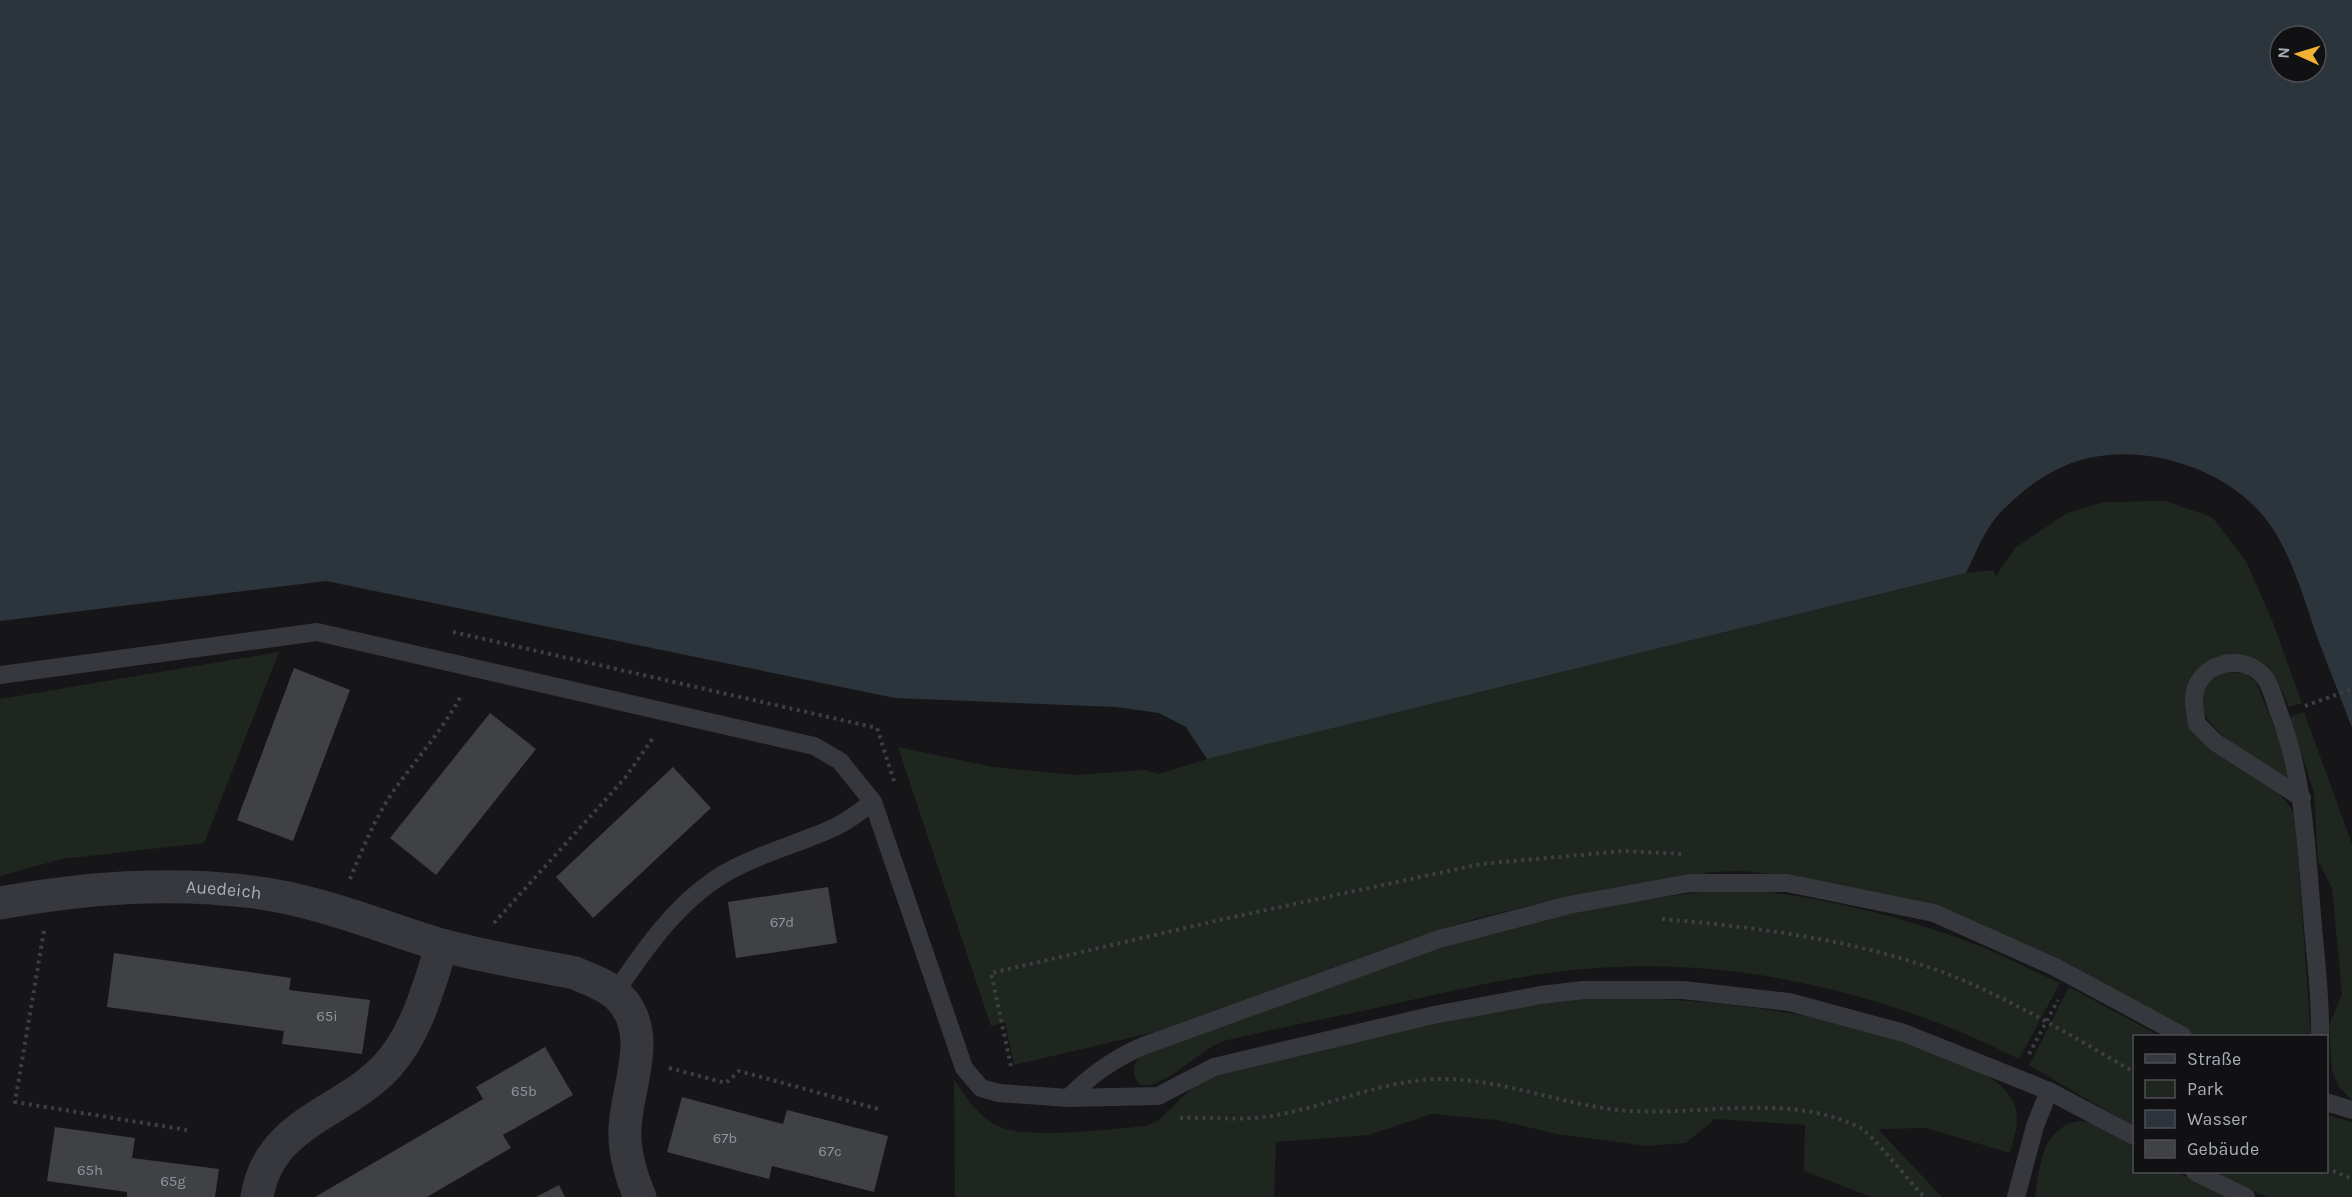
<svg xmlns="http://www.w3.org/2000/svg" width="2352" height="1197" viewBox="0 0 2352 1197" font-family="Karla,sans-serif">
<rect width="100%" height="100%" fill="#161618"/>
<g fill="#1e261f">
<path d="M 2165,501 L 2212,517 L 2246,561 L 2272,620 L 2302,703 L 2289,707 C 2282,692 2277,673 2263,663 C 2256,658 2246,656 2237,655 C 2198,651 2178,689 2188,723 C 2218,746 2279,784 2295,815 L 2311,1036 L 2197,1036 L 1992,933 L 1792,877 L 1743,871 L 1711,872 L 1553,900 L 1478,918 L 1414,938 L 1155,1032 L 1014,1065 L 1005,1023 L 991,1026 L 898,747 L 993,767 L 1076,775 L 1144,770 L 1159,774 L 1207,759 L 1966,573 L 1993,570 L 1996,576 L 2015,548 L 2067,513 L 2104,502 Z"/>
<polygon points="279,652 204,843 62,859 0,876 0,699"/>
<path d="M 2225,672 L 2245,674 L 2256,682 L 2292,772 L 2288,779 C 2258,760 2156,709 2225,672 Z"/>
<polygon points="2304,712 2352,844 2352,1100 2339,1087 2332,1070 2329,1025 2342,994 2332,888 2318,861 2314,793 2290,717"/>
<path d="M 1736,888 C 1814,896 1891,913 1964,940 C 1997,952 2028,969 2060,983 L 2019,1059 C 1891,994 1742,958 1597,968 C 1525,973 1455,990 1385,1006 C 1340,1016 1295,1024 1250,1035 C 1239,1038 1225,1039 1215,1045 C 1195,1055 1161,1090 1140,1085 C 1132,1075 1131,1067 1139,1057 C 1256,1014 1371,967 1491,933 C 1571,910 1654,897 1736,888 Z"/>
<polygon points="2069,987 2160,1036 2134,1036 2134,1127 2029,1065"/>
<path d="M 1583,997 C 1710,998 1835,1010 1953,1060 C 1976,1070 2003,1079 2014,1104 C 2021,1119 2014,1137 2010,1153 L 1926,1128 L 1878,1129 L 1942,1197 L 1871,1197 L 1804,1171 L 1805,1125 L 1715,1119 L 1686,1143 L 1646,1146 L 1557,1134 L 1497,1120 L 1432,1114 L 1369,1135 L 1276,1142 L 1274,1197 L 955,1197 L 954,1079 C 966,1098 981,1120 1003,1128 C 1036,1139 1110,1129 1146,1126 L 1159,1120 L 1196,1084 L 1220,1073 L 1490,1012 Z"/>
<polygon points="2327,1115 2352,1122 2352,1197 2267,1197 2211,1172 2326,1172"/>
<path d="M 2077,1121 L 2091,1122 L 2134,1147 L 2134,1172 L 2177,1172 L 2228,1197 L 2035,1197 C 2041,1164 2040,1131 2077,1121 Z"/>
</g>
<path fill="#2c353c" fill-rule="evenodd" d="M 0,0 L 2352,0 L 2352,728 C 2341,698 2329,669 2318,639 C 2303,597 2290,546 2260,512 C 2214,460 2119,436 2056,470 C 2036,480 2017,495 2002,511 C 1985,527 1976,553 1966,573 L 1207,759 L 1186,727 L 1159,713 L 1116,707 L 895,698 L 326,581 L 0,621 ZM 2280,36 L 2316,36 L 2316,72 L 2280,72 Z"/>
<g fill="#404145">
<polygon points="294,668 350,690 293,841 237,820"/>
<polygon points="490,713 536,749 436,875 390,838"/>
<polygon points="673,767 711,808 593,918 556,877"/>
<polygon points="828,887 837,943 736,958 728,902"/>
<polygon points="114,953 291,978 289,990 370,1000 362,1054 282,1044 284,1031 107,1007"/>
<polygon points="545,1047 573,1095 503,1135 511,1148 427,1197 315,1197 483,1099 476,1087"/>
<polygon points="682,1097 783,1124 787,1110 888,1136 874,1192 772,1166 769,1179 667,1152"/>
<polygon points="55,1127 135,1138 132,1158 219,1169 215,1197 127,1197 127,1192 47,1181"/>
<polygon points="559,1185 565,1197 536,1197"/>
</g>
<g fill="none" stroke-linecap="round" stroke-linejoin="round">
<g stroke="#3d3f44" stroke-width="4" stroke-dasharray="3 4.5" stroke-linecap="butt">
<polyline points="453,632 877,728 894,781"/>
<polyline points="2305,706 2352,689"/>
<path d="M 350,879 C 362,850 373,823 390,796 C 414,761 441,733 462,694"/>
<path d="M 1662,919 C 1764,928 1869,941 1965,981 C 2024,1007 2079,1040 2134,1072"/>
<polyline points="494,923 625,778 653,738"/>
<polyline points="44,931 15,1102 187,1130"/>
<polyline points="2029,1054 2058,1000"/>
<polyline points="1011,1066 991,973 1224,919 1481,864 1624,851 1683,854"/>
<polyline points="669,1068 726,1083 739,1071 878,1109"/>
<path d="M 1180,1118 C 1209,1117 1242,1121 1271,1116 C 1326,1107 1378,1082 1434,1079 C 1496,1077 1556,1103 1617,1110 C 1697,1118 1785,1091 1859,1127 C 1871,1133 1912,1184 1924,1197"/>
<polyline points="2326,1168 2352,1179"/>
</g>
<g stroke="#37383d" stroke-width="18">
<polyline points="0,675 317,632 814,746 840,761 873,802 964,1068 981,1088 999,1093 1068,1098 1158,1096 1214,1067 1434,1015 1541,995 1583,990 1683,990 1789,1002 1904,1033 2049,1091 2134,1136"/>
<path d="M 2302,798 L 2215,742 L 2197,724 C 2195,712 2192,700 2196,688 C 2207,659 2248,654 2266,679 C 2272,689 2275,702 2279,713 C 2304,778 2306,845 2312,914 C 2315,955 2321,996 2320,1036"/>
<path d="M 615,993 C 646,947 680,898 729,871 C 762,853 797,844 831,829 C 846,823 860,811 873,802"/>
<path d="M 1068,1098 C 1091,1075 1113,1059 1143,1046 L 1439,939 L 1569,905 L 1690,883 L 1787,883 L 1934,913 L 2055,967 L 2183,1036"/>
<polyline points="2326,1102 2352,1110"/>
<polyline points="2195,1172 2246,1197"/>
<polyline points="2016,1197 2035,1126 2049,1091"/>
</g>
<g stroke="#37383d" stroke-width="33">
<path id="s1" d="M 0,903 C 85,888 167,881 253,892 C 318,900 379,926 441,945 C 485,957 530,964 575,973 C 590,980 608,985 619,997 C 655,1034 626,1086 625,1130 C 624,1151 631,1177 640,1197"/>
<path d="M 257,1197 C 269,1121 344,1114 388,1065 C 417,1033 429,985 442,945"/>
</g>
</g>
<g text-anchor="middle" stroke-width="6" stroke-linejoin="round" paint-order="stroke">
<g font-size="15" fill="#8e929b">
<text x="782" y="927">67d</text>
<text x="327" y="1021">65i</text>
<text x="524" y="1096">65b</text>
<text x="725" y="1143">67b</text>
<text x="830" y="1156">67c</text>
<text x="90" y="1175">65h</text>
<text x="173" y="1186">65g</text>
</g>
<g font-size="18" fill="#a8adb8" stroke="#111113">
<text dy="6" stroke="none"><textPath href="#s1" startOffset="225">Auedeich</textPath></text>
</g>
</g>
<rect x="2133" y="1035" width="195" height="138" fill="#111113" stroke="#4d4f55" stroke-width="1.5"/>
<rect x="2145" y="1054" width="30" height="9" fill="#37383d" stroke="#4d4f55" stroke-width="1.5"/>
<text x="2187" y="1065" font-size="18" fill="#a8adb8">Straße</text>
<rect x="2145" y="1080" width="30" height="18" fill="#1e261f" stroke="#4d4f55" stroke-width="1.5"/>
<text x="2187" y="1095" font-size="18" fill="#a8adb8">Park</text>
<rect x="2145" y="1110" width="30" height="18" fill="#2c353c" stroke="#4d4f55" stroke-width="1.5"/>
<text x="2187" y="1125" font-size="18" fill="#a8adb8">Wasser</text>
<rect x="2145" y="1140" width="30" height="18" fill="#404145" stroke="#4d4f55" stroke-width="1.5"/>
<text x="2187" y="1155" font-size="18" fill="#a8adb8">Gebäude</text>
<g transform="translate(2298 54) rotate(274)"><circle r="28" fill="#111113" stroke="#4d4f55" stroke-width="1.5"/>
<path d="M0-4.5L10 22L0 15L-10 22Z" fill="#f2b134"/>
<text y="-9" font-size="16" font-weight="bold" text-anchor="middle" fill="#a8adb8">N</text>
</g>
</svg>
